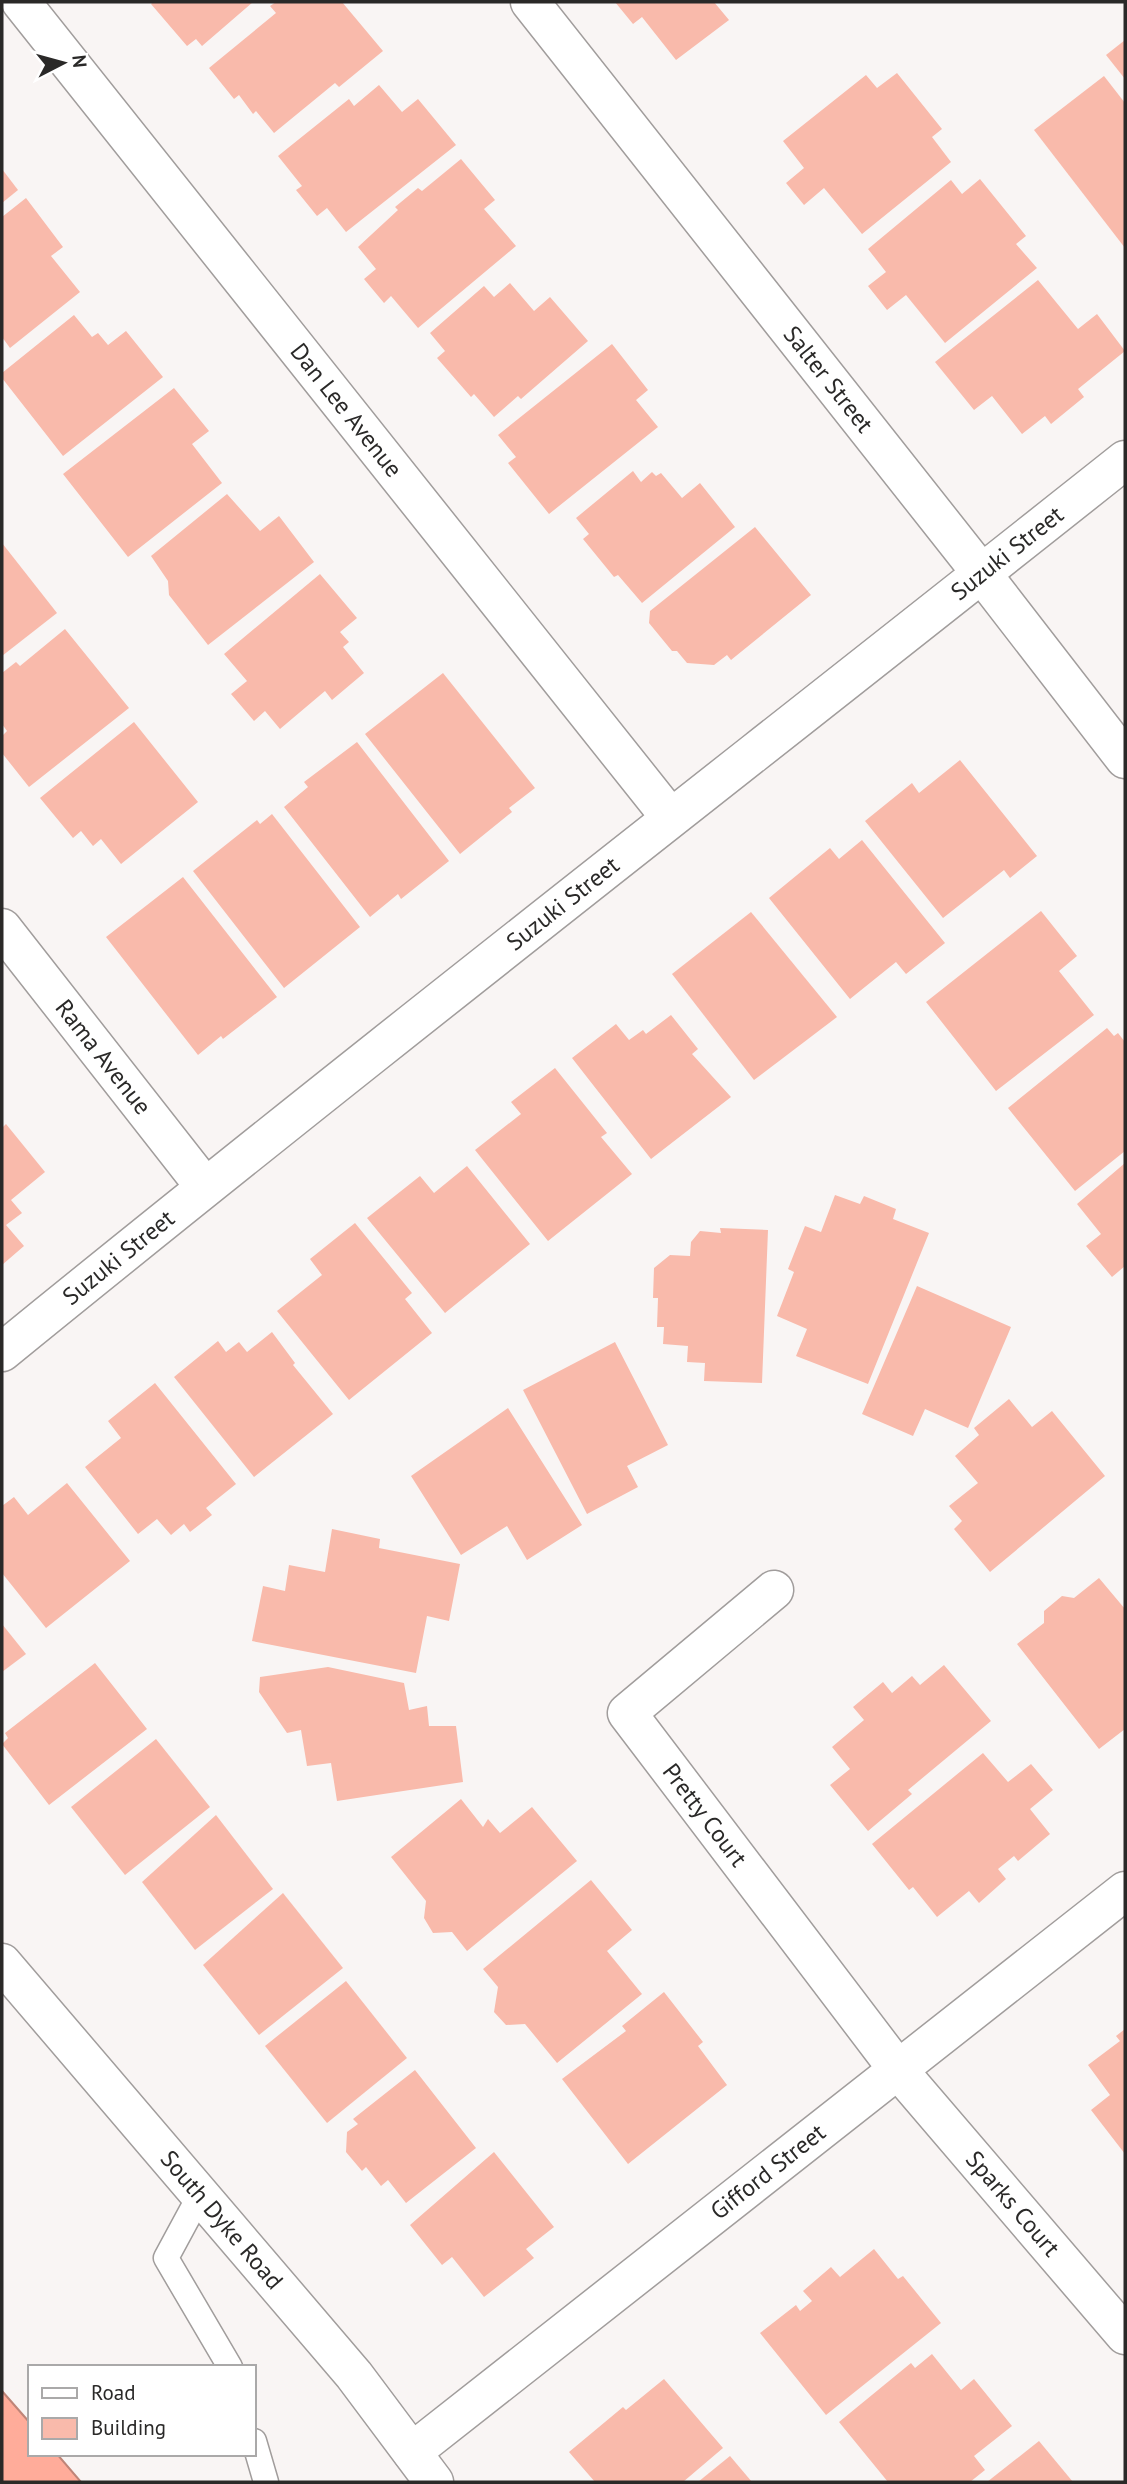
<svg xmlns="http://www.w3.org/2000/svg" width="1127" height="2484" viewBox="0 0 1127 2484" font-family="'PT Sans',sans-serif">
<rect width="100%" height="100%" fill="#f9f5f4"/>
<polygon fill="#ffac9a" stroke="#bf8578" stroke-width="2" points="2,2391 30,2423 30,2454 57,2454 81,2482 2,2482"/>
<g fill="#f9baab">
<polygon points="153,2 253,2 202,46 196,39 187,46 151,4"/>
<polygon points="276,2 342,2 383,51 339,87 335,83 274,133 256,111 253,114 239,95 234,99 209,68 276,13 270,6"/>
<polygon points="615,2 714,2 729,20 676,60 642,17 633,24"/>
<polygon points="1125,40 1125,79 1106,55"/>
<polygon points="897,73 942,129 932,137 951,162 862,234 824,188 804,205 786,183 804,168 783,141 866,75 877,88"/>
<polygon points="1104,76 1125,103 1125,248 1034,130"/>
<polygon points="379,85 402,112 418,99 456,145 346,232 327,208 317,216 296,190 302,186 278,156 349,99 354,106"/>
<polygon points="461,159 495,200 484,209 516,246 418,328 391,296 384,303 364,279 376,269 358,247 398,210 395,207 418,188 422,191"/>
<polygon points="2,169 18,190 2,203"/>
<polygon points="980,179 1026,236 1016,244 1037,268 945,343 906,295 887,310 868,286 886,272 868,249 951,180 962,194"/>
<polygon points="26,198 63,247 51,256 80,292 10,348 2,337 2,217"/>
<polygon points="1038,280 1078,329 1097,314 1125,351 1078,389 1084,397 1051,424 1045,416 1022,434 992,396 974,410 935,362"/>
<polygon points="510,283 534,311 550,297 588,341 521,399 518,396 494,417 474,394 471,397 437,358 445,351 430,333 484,286 494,297"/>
<polygon points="74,315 92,337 98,333 108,345 126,331 163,377 63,456 2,378 2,373"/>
<polygon points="612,344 648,390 636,400 658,427 549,514 508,463 516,457 498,435"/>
<polygon points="174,388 209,431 192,444 222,483 128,557 63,474"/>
<polygon points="633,471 641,482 652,472 656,476 661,473 682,498 700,483 735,527 642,603 618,575 614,577 583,539 589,534 576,518"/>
<polygon points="227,494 260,531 279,516 314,562 208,645 169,595 168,581 151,556"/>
<polygon points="755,527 811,595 731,660 727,655 714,665 687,663 677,651 672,651 649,623 650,611"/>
<polygon points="2,543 57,613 2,656"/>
<polygon points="320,574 357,618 340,632 349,642 343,647 364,673 332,700 325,691 280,729 265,711 254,721 231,694 247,681 224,654"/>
<polygon points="65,629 129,708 29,787 2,753 2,736 7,731 2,724 2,673 16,662 20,666"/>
<polygon points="443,673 535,788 509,808 512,812 460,854 365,734"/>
<polygon points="134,722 198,802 121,864 101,839 93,846 81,831 73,838 40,798"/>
<polygon points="357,742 449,861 401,899 398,894 370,917 284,807 308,787 304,782"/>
<polygon points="960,760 1037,856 1010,878 1004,870 943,918 865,821 912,783 919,793"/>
<polygon points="272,814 360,927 284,988 193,871 257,820 260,824"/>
<polygon points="862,840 945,943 906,974 896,962 850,999 769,898 830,848 839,859"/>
<polygon points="183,877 277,997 223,1039 221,1036 198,1055 106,937"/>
<polygon points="1041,911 1077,956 1059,971 1094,1015 996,1091 926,1002"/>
<polygon points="751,912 837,1017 754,1080 672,974"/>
<polygon points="671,1015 698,1049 692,1054 731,1097 651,1159 572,1058 616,1024 629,1040 643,1030 646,1034"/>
<polygon points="1107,1028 1114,1036 1118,1033 1125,1042 1125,1151 1075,1191 1008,1108"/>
<polygon points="555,1068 607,1133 601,1137 632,1174 548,1241 475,1150 521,1114 511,1102"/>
<polygon points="6,1124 45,1172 11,1200 22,1213 6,1225 24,1246 2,1265 2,1128"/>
<polygon points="1125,1163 1125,1266 1112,1277 1086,1246 1101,1234 1077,1204"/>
<polygon points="467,1166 530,1244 445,1313 367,1218 420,1176 434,1193"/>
<polygon points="835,1195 860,1204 864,1196 896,1209 893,1219 929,1233 868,1384 796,1356 807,1329 777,1316 794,1272 788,1269 805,1226 821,1232"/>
<polygon points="355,1223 412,1293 405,1299 432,1333 349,1400 277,1311 322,1275 310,1259"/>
<polygon points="720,1228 768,1230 762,1383 704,1381 705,1363 687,1362 688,1346 663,1344 664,1327 657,1327 658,1298 653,1298 654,1268 670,1255 690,1256 691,1242 700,1231 721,1233"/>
<polygon points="917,1286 1011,1327 968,1428 925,1409 913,1436 862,1414"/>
<polygon points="272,1332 295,1363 293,1365 333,1414 254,1477 174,1377 218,1341 226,1352 239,1342 247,1352"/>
<polygon points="615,1342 668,1445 627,1466 638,1487 587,1514 523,1390"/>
<polygon points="155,1383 236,1484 206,1508 212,1515 190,1532 184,1524 171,1535 157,1519 138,1534 85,1467 121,1438 108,1421"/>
<polygon points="1009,1399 1032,1427 1052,1411 1105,1476 990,1572 954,1529 962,1521 949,1506 978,1483 955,1456 979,1435 974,1428"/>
<polygon points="508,1408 582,1525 527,1560 507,1526 461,1555 411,1476"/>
<polygon points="67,1483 130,1561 46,1628 2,1573 2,1506 14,1497 28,1515"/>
<polygon points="332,1529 380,1539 379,1548 460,1564 449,1621 427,1616 416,1673 252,1641 263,1586 285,1591 289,1565 325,1572"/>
<polygon points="1099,1578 1125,1609 1125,1729 1099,1749 1017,1644 1044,1623 1044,1611 1062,1596 1074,1598"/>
<polygon points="2,1624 26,1654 2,1672"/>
<polygon points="95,1663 147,1729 49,1805 2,1744 8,1738 5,1733"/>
<polygon points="944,1665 991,1721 908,1790 912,1794 868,1831 830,1785 850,1769 832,1747 864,1720 853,1707 883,1682 892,1693 912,1676 920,1685"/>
<polygon points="328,1667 404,1683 409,1710 427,1706 429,1726 456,1726 463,1782 337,1801 331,1763 307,1766 301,1730 287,1733 259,1692 260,1677"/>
<polygon points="156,1739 210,1807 125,1875 71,1807"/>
<polygon points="983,1753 1008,1782 1031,1764 1053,1790 1030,1809 1050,1834 1018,1861 1014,1856 998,1869 1006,1879 979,1903 969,1891 937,1917 913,1887 909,1890 872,1844"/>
<polygon points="461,1799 483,1827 488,1819 500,1833 532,1807 577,1861 467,1951 452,1932 433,1933 424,1918 426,1901 391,1857"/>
<polygon points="216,1815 273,1889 195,1950 142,1882"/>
<polygon points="591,1880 632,1930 607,1951 642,1994 557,2063 525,2024 506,2025 494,2012 498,1987 483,1969"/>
<polygon points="283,1893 343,1968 259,2035 203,1965"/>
<polygon points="346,1981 407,2058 327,2123 265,2046"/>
<polygon points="664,1992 703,2042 698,2046 727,2085 628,2164 562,2079 626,2031 622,2026"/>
<polygon points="1125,2029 1125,2154 1091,2110 1110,2095 1088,2065 1120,2041 1116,2036"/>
<polygon points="415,2070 476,2148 406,2203 388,2180 381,2186 366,2167 362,2171 346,2152 347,2132 358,2124 353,2119"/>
<polygon points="494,2152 554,2227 526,2249 534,2258 484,2297 452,2257 442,2265 410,2225"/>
<polygon points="874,2249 898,2279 903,2276 941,2323 826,2415 760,2333 796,2305 800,2311 812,2301 803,2291 831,2267 840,2277"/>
<polygon points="932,2354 961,2390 974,2379 1012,2426 974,2456 985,2470 970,2482 888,2482 839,2422 911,2363 915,2368"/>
<polygon points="664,2379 723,2448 683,2482 595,2482 569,2452 623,2407 626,2410"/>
<polygon points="1039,2441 1073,2482 987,2482"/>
<polygon points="730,2456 752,2482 698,2482"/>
</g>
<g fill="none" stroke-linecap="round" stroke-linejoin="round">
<defs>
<g id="lane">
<polyline points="200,2195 166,2258 230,2367"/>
<polyline points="254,2441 266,2482"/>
</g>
<g id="street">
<path id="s1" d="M 21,2 L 670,817"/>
<path id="s2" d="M 530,2 L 982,574 L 1125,759"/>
<path id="s3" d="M 2,928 L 205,1187"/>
<path id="s4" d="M 2,1352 C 373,1050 751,757 1125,460"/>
<path id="s5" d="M 774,1590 L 627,1713 L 899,2071 L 1125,2335"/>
<path id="s6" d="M 2,1963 L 354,2375 L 434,2482"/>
<path id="s7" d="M 412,2452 L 1125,1891"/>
</g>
</defs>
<use href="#lane" stroke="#a19d9c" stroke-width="27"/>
<use href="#street" stroke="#a19d9c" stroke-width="41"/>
<use href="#lane" stroke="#fff" stroke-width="24"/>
<use href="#street" stroke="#fff" stroke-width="38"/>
</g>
<g text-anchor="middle" stroke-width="6" stroke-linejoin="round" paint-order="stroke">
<g font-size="24" fill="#2a2928" stroke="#fff">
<text dy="8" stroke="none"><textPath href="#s2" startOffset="481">Salter Street</textPath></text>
<text dy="8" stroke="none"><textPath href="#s1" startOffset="522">Dan Lee Avenue</textPath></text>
<text dy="8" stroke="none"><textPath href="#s4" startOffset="1284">Suzuki Street</textPath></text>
<text dy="8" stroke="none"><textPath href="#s4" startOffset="718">Suzuki Street</textPath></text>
<text dy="8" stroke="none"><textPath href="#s3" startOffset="164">Rama Avenue</textPath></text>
<text dy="8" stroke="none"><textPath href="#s4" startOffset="150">Suzuki Street</textPath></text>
<text dy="8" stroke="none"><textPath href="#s5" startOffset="320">Pretty Court</textPath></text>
<text dy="8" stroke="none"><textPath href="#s7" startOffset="453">Gifford Street</textPath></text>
<text dy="8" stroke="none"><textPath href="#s5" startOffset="816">Sparks Court</textPath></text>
<text dy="8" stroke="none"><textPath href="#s6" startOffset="338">South Dyke Road</textPath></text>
</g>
</g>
<rect width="1127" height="2484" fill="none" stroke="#2a2928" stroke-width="7"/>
<rect x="28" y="2365" width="228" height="91" fill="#ffffff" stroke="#aaa9a9" stroke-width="2"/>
<rect x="42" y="2388" width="35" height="10" fill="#ffffff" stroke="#aaa9a9" stroke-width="2"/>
<text x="91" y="2400" font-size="21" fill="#2a2928">Road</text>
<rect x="42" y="2418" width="35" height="21" fill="#f9baab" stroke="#aaa9a9" stroke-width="2"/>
<text x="91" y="2435" font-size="21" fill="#2a2928">Building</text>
<g transform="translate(63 63) rotate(84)" stroke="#ffffff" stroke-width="5" paint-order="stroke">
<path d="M0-5L12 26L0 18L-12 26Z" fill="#2a2928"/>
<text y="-10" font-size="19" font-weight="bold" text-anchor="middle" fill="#2a2928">N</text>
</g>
</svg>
